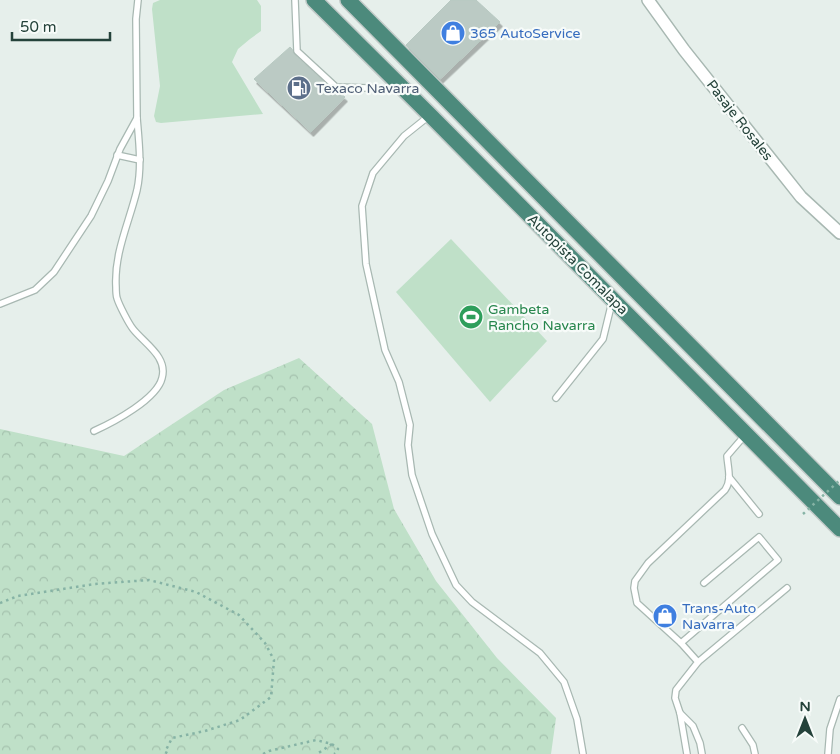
<svg xmlns="http://www.w3.org/2000/svg" width="840" height="754" viewBox="0 0 840 754" font-family="'Varela Round',sans-serif">
<defs>
<pattern id="forest-crowns" width="20" height="18" patternUnits="userSpaceOnUse" patternTransform="scale(1.25)"><rect width="20" height="18" fill="#bfe0c8"/><path d="M2 6a3 3 0 1 1 6 0M12 15a3 3 0 1 1 6 0" fill="none" stroke="#a4c1ad"/></pattern>
<filter id="shadow"><feDropShadow dx="2.5" dy="4.5" stdDeviation="0" flood-color="#0004"/></filter>
</defs>
<rect width="100%" height="100%" fill="#e6efeb"/>
<g fill="#bfe0c8">
<polygon points="160,0 257,0 261,6 261,31 250,39 238,49 232,62 263,114 161,123 156,122 154,116 160,86 152,9 153,3"/>
<polygon points="451,239 547,341 490,402 396,292"/>
</g>
<polygon fill="url(#forest-crowns)" points="299,358 372,424 394,509 436,581 497,658 556,718 551,754 0,754 0,429 124,456 224,390"/>
<g fill="#bbcac4" stroke="#b8c9c2" filter="url(#shadow)">
<polygon points="451,0 476,0 500,22 440,79 406,45"/>
<polygon points="290,47 292,49 294,54 333,90 339,92 345,97 311,132 254,79"/>
</g>
<g fill="none" stroke-linecap="round" stroke-linejoin="round">
<defs>
<g id="service">
<polyline points="295,0 297,51 336,87 400,89"/>
<polyline points="429,116 404,136 373,173 362,206 366,264 385,350 399,382 410,425 408,445 412,475 432,534 456,585 472,602 540,653 564,682 577,719 583,754"/>
<polyline points="117,155 140,160"/>
<polyline points="0,304 35,290 54,272 91,216 108,181 120,149 137,118 136,19 138,0"/>
<polyline points="556,398 603,339 612,302"/>
<path d="M 94,431 C 114,422 157,399 162,378 C 168,357 145,344 133,329 C 129,324 119,305 117,298 C 116,295 116,290 116,287 C 114,253 129,223 137,190 C 142,167 139,142 137,118"/>
<polyline points="729,477 759,514"/>
<polyline points="681,643 778,560 759,537 704,583"/>
<polyline points="698,662 787,588"/>
<polyline points="680,713 693,726 700,743 702,754"/>
<polyline points="742,728 753,745 755,754"/>
<path d="M 687,754 L 680,713 L 675,698 L 676,690 L 698,662 L 681,643 L 637,603 L 634,588 L 635,581 L 648,563 L 725,490 C 732,480 728,469 727,456 L 746,434"/>
<polyline points="828,754 830,729 840,699"/>
</g>
<polyline id="minor" points="648,0 684,50 801,197 840,233"/>
<g id="trunk">
<polyline points="314,0 430,115 840,529"/>
<polyline points="348,0 840,497"/>
</g>
</defs>
<use href="#service" stroke="#a8b8b2" stroke-width="8"/>
<use href="#minor" stroke="#a8b8b2" stroke-width="14"/>
<use href="#trunk" stroke="#c2cac8" stroke-width="18"/>
<g stroke="#86b3a5" stroke-width="2.5" stroke-dasharray="2.5 4" stroke-linecap="butt">
<polyline points="0,603 18,596 95,584 149,580 196,592 239,615 265,643 274,660 271,697 240,720 205,731 172,738 165,752 169,754"/>
<polyline points="332,744 338,749 336,753 334,754"/>
<polyline points="263,754 269,751 316,740 332,744 317,754"/>
</g>
<use href="#service" stroke="#fff" stroke-width="5.5"/>
<use href="#minor" stroke="#fff" stroke-width="11"/>
<use href="#trunk" stroke="#4c8a7c" stroke-width="15"/>
<polyline stroke="#86b3a5" stroke-width="2.5" stroke-dasharray="2.5 4" stroke-linecap="butt" points="803,514 840,480"/>
</g>
<defs>
<symbol id="shop-disc" viewBox="-11 -11 22 22"><circle r="9.5" fill="#3f7fe0" stroke="#f7fbf9"/><path d="M-5-2.5h2.3a2.7 3.5 0 0 1 5.4 0H5L5.5 6h-11ZM-1.5-2.5h3a1.5 2.3 0 0 0-3 0Z" fill="#fff"/></symbol>
<symbol id="fuel-disc" viewBox="-11 -11 22 22"><circle r="9.5" fill="#5c6f8a" stroke="#f7fbf9"/><path d="M-5.5-6h7V0h2V4h1.3V-2.5L3-4.5l.8-.8L6-3V5H2.5V1h-1V6h-7ZM-4.2-4.7v3.2H.2V-4.7Z" fill="#fff"/></symbol>
<symbol id="stadium-disc" viewBox="-11 -11 22 22"><circle r="9.5" fill="#2e9e5b" stroke="#f7fbf9"/><path d="M0-5a6.5 5 0 1 0 0 10a6.5 5 0 1 0 0-10ZM-3.5-1.8h7v3.6h-7Z" fill="#fff"/></symbol>
</defs>
<g fill-rule="evenodd">
<use href="#shop-disc" x="439" y="19" width="28" height="28"/>
<use href="#fuel-disc" x="285" y="74" width="28" height="28"/>
<use href="#stadium-disc" x="457" y="303" width="28" height="28"/>
<use href="#shop-disc" x="651" y="602" width="28" height="28"/>
</g>
<g text-anchor="middle" stroke-width="4.5" stroke-linejoin="round" paint-order="stroke">
<g font-size="14" fill="#366cbe" stroke="#f7fbf9" text-anchor="start">
<text x="470" y="38">365 AutoService</text>
<text x="682" y="613">Trans-Auto<tspan x="682" dy="16">Navarra</tspan></text>
</g>
<g font-size="14" fill="#4e5e75" stroke="#f7fbf9" text-anchor="start">
<text x="316" y="93">Texaco Navarra</text>
</g>
<g font-size="14" fill="#24423a" stroke="#f7fbf9">
<text transform="translate(740 120) rotate(52)" y="5">Pasaje Rosales</text>
<text transform="translate(578 264) rotate(45)" y="5">Autopista Comalapa</text>
</g>
<g font-size="14" fill="#27864d" stroke="#f7fbf9" text-anchor="start">
<text x="488" y="314">Gambeta<tspan x="488" dy="16">Rancho Navarra</tspan></text>
</g>
</g>
<g transform="translate(805 719)" stroke="#f7fbf9" stroke-width="4" paint-order="stroke">
<path d="M0-4L9 19L0 12L-9 19Z" fill="#24423a"/>
<text y="-8" font-size="14" font-weight="bold" text-anchor="middle" fill="#24423a">N</text>
</g>
<path d="M12 32v8h98v-8" fill="none" stroke="#24423a" stroke-width="2.5"/>
<text x="20" y="32" font-size="15" fill="#24423a" stroke="#f7fbf9" stroke-width="4" paint-order="stroke">50 m</text>
</svg>
